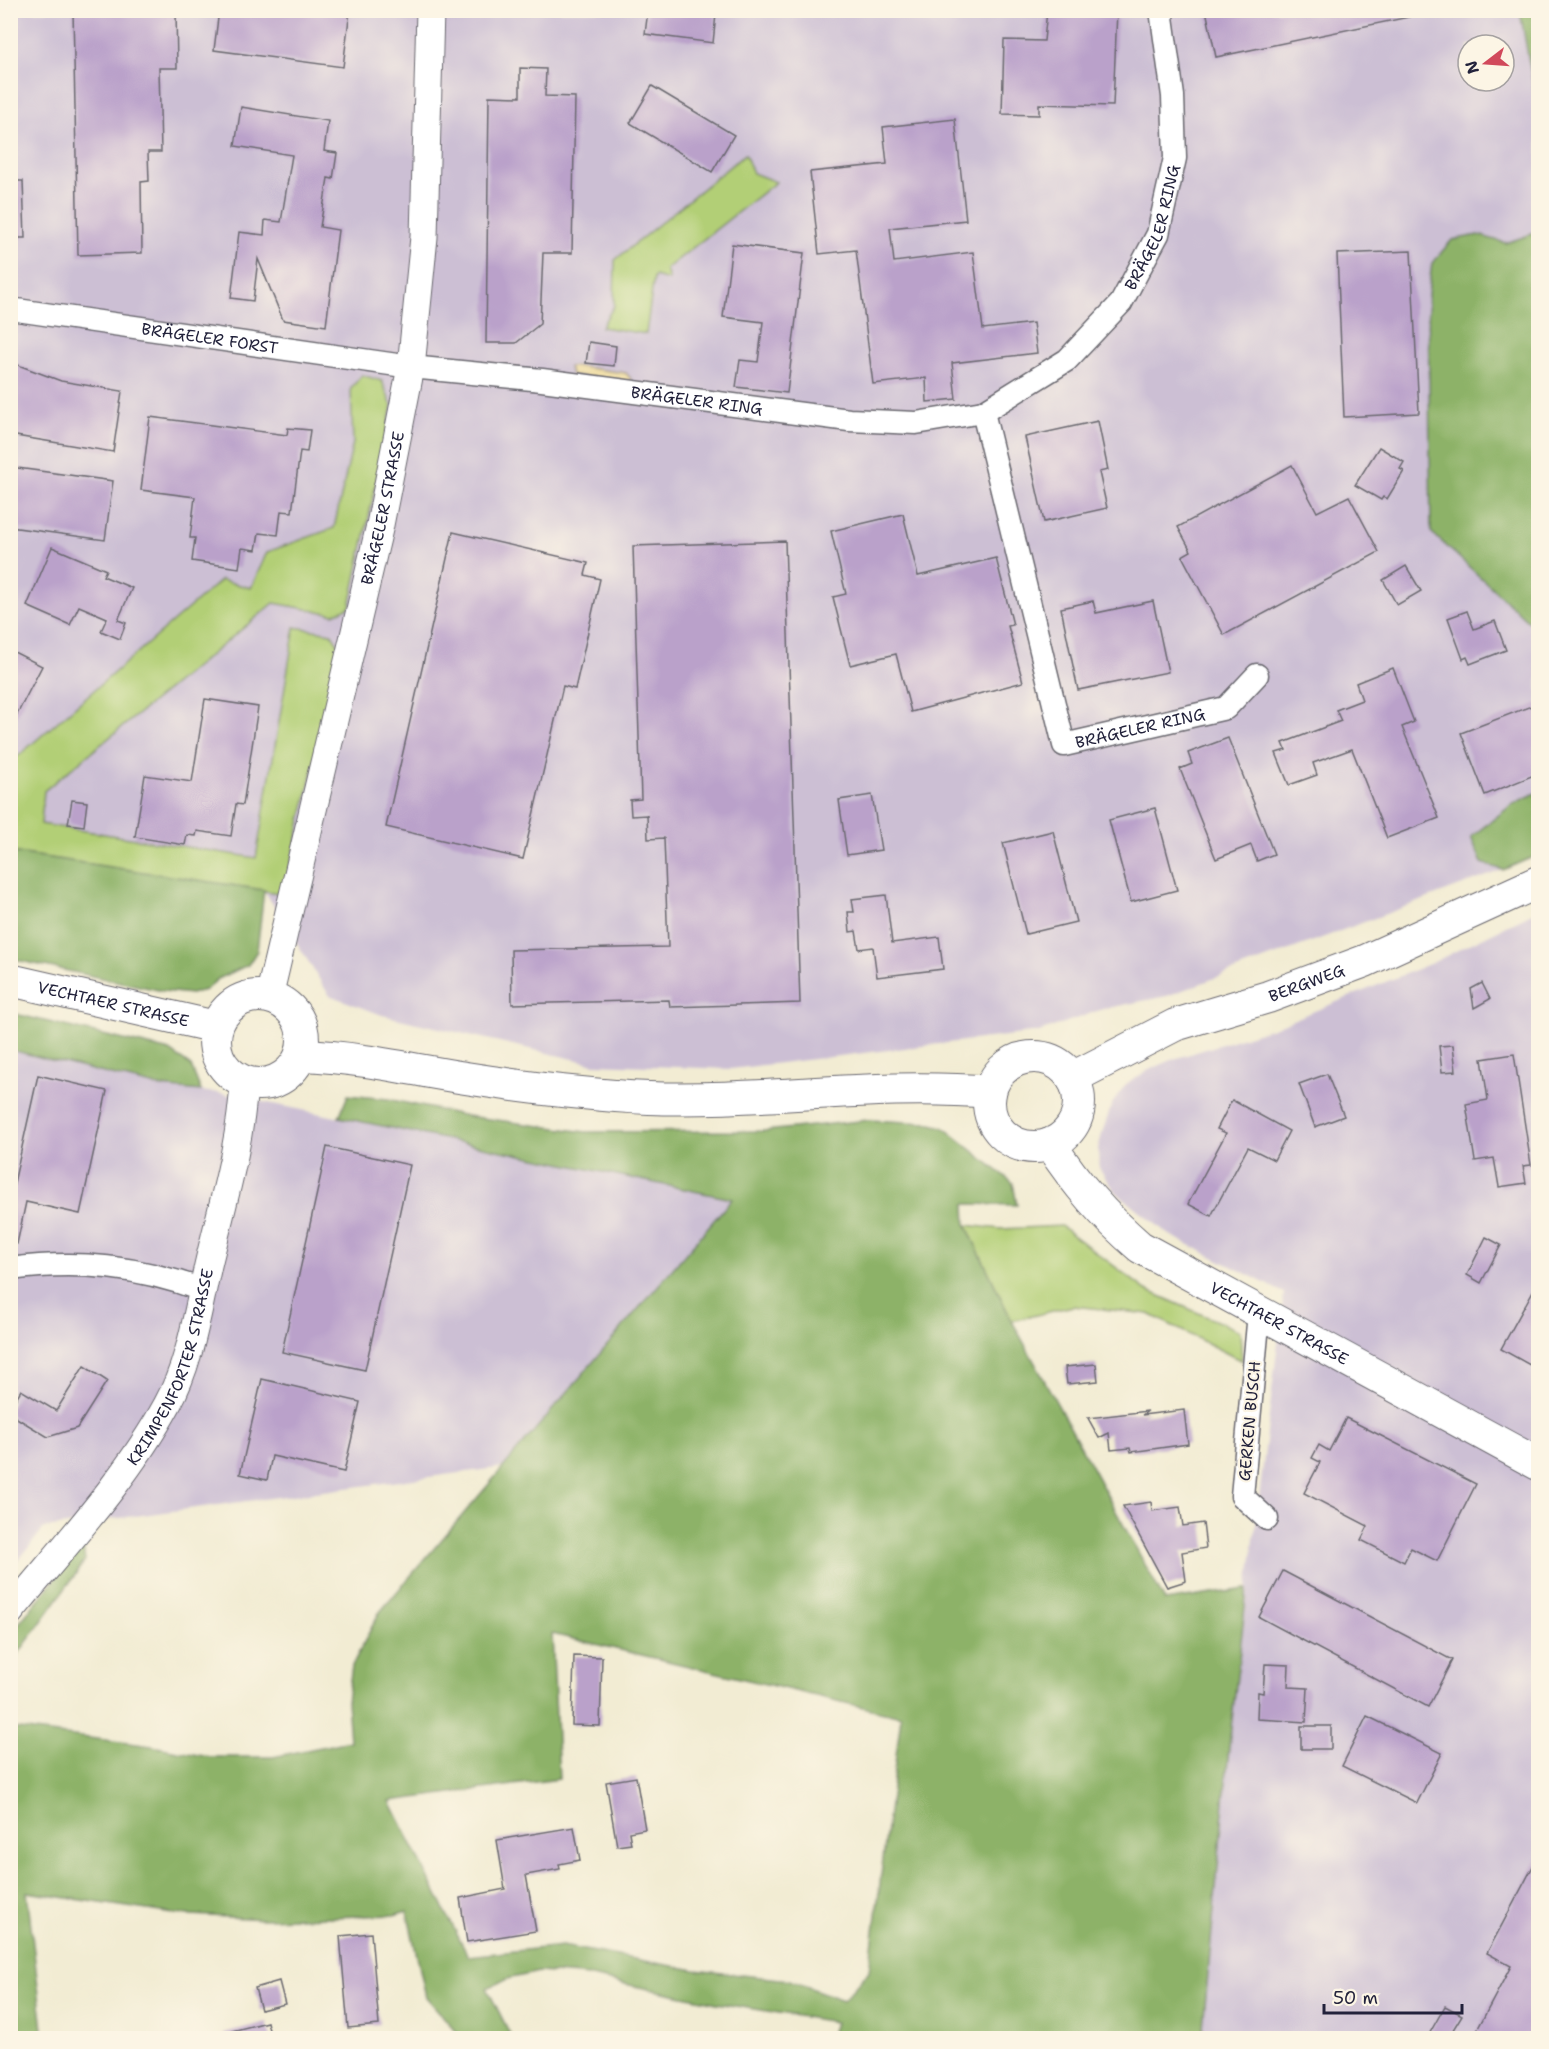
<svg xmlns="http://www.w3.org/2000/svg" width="1549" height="2049" viewBox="0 0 1549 2049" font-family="'Shantell Sans',sans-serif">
<rect width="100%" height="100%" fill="#fcf5e5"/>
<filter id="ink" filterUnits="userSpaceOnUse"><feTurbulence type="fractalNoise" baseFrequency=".0167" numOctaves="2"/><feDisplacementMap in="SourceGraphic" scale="12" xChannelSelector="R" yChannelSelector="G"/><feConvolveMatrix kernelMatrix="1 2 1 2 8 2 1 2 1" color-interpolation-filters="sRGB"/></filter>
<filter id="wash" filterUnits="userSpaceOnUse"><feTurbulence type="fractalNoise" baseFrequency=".008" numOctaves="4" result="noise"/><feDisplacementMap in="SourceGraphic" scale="24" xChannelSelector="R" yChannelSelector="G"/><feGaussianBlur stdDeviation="1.35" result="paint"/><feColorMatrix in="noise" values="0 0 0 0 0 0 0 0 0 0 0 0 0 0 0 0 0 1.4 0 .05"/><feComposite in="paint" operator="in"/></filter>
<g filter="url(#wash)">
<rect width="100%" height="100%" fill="#f2ecd3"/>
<g fill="#ccbfd4" fill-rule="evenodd">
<path d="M 10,11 L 1520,11 L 1538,113 L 1538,228 L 1532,234 L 1506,243 L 1478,236 L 1431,532 L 1538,630 L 1538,792 L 1513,804 L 1482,862 L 1503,870 L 1167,996 L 1103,1009 L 1039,1032 L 731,1069 L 595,1064 L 382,1015 L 329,995 L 264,890 L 11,852 ZM 1468,45 L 1504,45 L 1504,81 L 1468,81 Z"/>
<polygon points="1538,910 1538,2038 1202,2038 1230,1737 1284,1293 1168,1234 1116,1192 1099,1168 1098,1149 1103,1130 1112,1104 1125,1085 1147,1071 1174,1059 1273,1028 1432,963"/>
<polygon points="11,1050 160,1087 220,1093 732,1199 504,1467 44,1528 11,1570"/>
</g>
<g fill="#b2cf76" stroke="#6a7858" stroke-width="1.5">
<polygon points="745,154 753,173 776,182 666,269 669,280 654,276 646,334 601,327 614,306 615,260"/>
<polygon points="362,375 382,381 392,406 350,607 334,614 274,603 44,791 41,824 256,858 295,627 331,633 341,648 284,894 11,852 10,763 221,580 251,588 267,552 334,528 353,443 351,388"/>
<polygon points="966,1225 1001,1229 1061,1226 1146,1290 1240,1331 1242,1361 1149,1314 1073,1306 1012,1321"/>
</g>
<g fill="#8db267" stroke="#586a51" stroke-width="1.5" fill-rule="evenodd">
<polygon points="1520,11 1538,11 1538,113"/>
<polygon points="1538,228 1538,630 1431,532 1428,294 1432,263 1452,240 1478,235 1506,243 1532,234"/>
<polygon points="1538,792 1538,855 1503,870 1482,863 1471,837 1513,804"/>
<polygon points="10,852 264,890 257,951 248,965 218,979 205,990 191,994 163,991 11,959"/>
<polygon points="11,1013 170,1051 191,1066 201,1091 160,1087 11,1050"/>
<path d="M 348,1095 L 388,1099 L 467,1116 L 586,1132 L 765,1131 L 869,1120 L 927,1123 L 943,1127 L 1013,1183 L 1017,1205 L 965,1204 L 966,1225 L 1012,1321 L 1165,1601 L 1247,1589 L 1230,1737 L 1202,2038 L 830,2038 L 835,2022 L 717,2003 L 581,1975 L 539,1972 L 507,1979 L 487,1988 L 512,2038 L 462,2038 L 426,1997 L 407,1911 L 394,1915 L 264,1919 L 174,1914 L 27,1892 L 44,2038 L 13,2038 L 10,2030 L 11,1728 L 152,1746 L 209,1757 L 273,1757 L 350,1741 L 347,1701 L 352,1666 L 379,1613 L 732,1199 L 339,1117 ZM 552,1634 L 901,1716 L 869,1971 L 843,2000 L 789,1980 L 695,1970 L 562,1946 L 468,1956 L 390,1801 L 559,1779 Z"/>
<polygon points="83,1545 85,1561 11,1664 11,1633"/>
</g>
<polygon fill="#eeda9e" stroke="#887e6c" stroke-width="1.5" points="575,366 626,373 631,379 628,383 571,375 569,367"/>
<g id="blocks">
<g fill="#baa1ca">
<polygon points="73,10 176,10 177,68 159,68 161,152 148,152 149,181 141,182 142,253 78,255"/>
<polygon points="219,10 350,10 343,67 214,50"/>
<polygon points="648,10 687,10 716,14 713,43 645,34"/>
<polygon points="1047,10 1117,10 1113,106 1039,104 1039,115 1002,114 1004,40 1044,41"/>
<polygon points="1206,10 1408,10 1409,17 1216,57"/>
<polygon points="520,68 546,69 545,96 575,97 572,253 543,253 540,324 516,343 486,343 489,96 520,97"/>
<polygon points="652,86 734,135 712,172 630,123"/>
<polygon points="241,107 328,121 324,151 337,153 333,179 328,178 320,227 338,230 326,326 283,320 258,259 253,301 231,298 239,232 264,235 265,220 281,222 292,155 235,146"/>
<polygon points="955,119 966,220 890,228 894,262 973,252 983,329 1033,323 1037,353 952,363 956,399 927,402 926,378 873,384 856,250 819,254 810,172 887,164 883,127"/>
<polygon points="10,181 23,181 25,238 10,238"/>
<polygon points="732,244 804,253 787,393 736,387 740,360 758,362 763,322 723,317"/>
<polygon points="1411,251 1419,413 1344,417 1337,254"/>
<polygon points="589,342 616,346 614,366 586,363"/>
<polygon points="10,362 61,381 122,391 113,452 10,435"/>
<polygon points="150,417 287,435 288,428 310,430 307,452 300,451 292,512 281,511 278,535 259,533 256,550 242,548 239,568 192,561 195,538 190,538 195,497 141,490"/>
<polygon points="1098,421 1108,470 1099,472 1107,508 1044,522 1025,437"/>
<polygon points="1379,447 1404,462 1400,469 1404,471 1387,499 1383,497 1381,500 1355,485"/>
<polygon points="1292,465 1317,512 1349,496 1379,552 1224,635 1182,556 1191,551 1178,527"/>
<polygon points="10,467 113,481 105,540 10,527"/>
<polygon points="903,514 918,576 996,558 1013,625 1008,626 1023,682 911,712 896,654 850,665 833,597 846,594 831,531"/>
<polygon points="453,532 588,563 585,575 600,579 575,689 563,686 523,859 386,827"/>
<polygon points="785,541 800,1003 670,1007 669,1000 512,1004 511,950 668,947 664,838 648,839 647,815 631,816 630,800 641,799 633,546"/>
<polygon points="52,547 106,570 103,576 132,588 118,620 126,623 120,639 101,631 107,618 79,606 70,625 27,606"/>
<polygon points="1406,566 1421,591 1397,605 1383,580"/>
<polygon points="1093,601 1096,613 1153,601 1168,672 1078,690 1061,608"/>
<polygon points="1467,611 1474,629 1495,621 1506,650 1470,664 1467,657 1463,659 1448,618"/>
<polygon points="10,650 42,666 10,728"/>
<polygon points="1393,668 1414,722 1402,727 1439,818 1387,838 1352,749 1313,763 1317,775 1289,785 1276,753 1286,750 1283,743 1341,721 1336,710 1362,700 1356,683"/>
<polygon points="205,699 258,707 243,805 236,804 231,836 197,831 196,836 187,835 185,845 135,837 145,775 192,782"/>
<polygon points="1539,703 1539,773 1485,795 1461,733"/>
<polygon points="1228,738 1274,854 1257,861 1251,845 1216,859 1180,769 1192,764 1188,753"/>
<polygon points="872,795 881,850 847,855 839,800"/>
<polygon points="72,800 87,802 84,826 68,824"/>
<polygon points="1155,808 1177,890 1131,902 1109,820"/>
<polygon points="1053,831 1076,922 1026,934 1003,843"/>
<polygon points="886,895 892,943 939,937 943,969 877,977 873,947 859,949 856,931 850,932 848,912 854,912 852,899"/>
<polygon points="1482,983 1490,999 1474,1008 1471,989"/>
<polygon points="1453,1045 1456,1071 1442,1072 1439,1046"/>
<polygon points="1514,1054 1531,1165 1523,1166 1526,1183 1499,1187 1494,1158 1475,1161 1466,1104 1488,1100 1482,1059"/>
<polygon points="1327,1074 1344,1116 1315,1127 1299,1084"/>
<polygon points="38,1075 107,1091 80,1214 26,1202 17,1244 10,1243 10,1201"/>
<polygon points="1232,1100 1289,1131 1274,1160 1248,1147 1211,1216 1188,1204 1226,1133 1217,1129"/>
<polygon points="327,1147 410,1165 365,1370 282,1352"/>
<polygon points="1486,1237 1501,1245 1481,1283 1467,1275"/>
<polygon points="1539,1280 1539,1370 1501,1349"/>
<polygon points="1096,1364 1098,1381 1067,1384 1065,1367"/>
<polygon points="84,1366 107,1381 77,1428 48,1437 10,1414 10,1408 21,1390 56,1411"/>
<polygon points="262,1379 360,1402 344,1472 272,1456 267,1480 240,1474"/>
<polygon points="1184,1410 1188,1444 1131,1452 1130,1448 1111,1450 1109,1433 1099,1438 1088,1418 1148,1411 1142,1415"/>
<polygon points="1346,1418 1476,1484 1437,1561 1411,1548 1404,1562 1361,1540 1368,1526 1304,1493 1320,1462 1312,1458 1319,1445 1329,1451"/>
<polygon points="1151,1502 1152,1511 1180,1507 1183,1526 1203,1523 1206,1548 1182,1552 1186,1581 1167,1587 1123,1506"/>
<polygon points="1283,1571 1452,1660 1428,1707 1259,1617"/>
<polygon points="574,1656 602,1657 600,1726 572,1725"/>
<polygon points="1265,1664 1289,1665 1288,1687 1308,1688 1306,1722 1257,1719 1258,1692 1263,1693"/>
<polygon points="1367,1716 1442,1753 1417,1803 1342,1766"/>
<rect x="1301" y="1726" width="30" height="23"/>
<polygon points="636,1777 645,1829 629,1832 631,1844 617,1846 606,1782"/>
<polygon points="574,1827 580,1860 559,1864 560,1869 526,1875 536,1931 467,1942 460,1898 505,1889 497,1840"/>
<polygon points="1539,1855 1539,2038 1487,2038 1476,2032 1511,1966 1487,1953"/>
<polygon points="371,1933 379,2025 348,2028 340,1936"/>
<polygon points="279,1981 285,2004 261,2010 255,1988"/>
<polygon points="1445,2006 1462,2015 1448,2038 1427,2038"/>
<polygon points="267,2022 271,2038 225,2038 224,2033"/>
</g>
</g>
</g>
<g filter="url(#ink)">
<use href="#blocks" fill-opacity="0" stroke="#6b6970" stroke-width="1.5"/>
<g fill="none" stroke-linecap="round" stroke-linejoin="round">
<defs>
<g id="minor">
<path id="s1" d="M 10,309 L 411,367 L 542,380 L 849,420 L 916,423 L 983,412 L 1064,745 L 1226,708 L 1257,675"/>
<path id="s2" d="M 983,412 L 1067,360 L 1121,303 L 1158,234 L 1175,158 L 1173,96 L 1161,10"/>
<path d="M 10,1269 C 78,1260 138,1266 202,1290"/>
<polyline points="1259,1313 1242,1496 1267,1519"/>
</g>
<g id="tertiary">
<path id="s3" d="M 269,997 L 380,525 L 411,367 L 424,237 L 430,10"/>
<path id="s4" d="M 10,1612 C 64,1546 126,1480 167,1405 C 191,1362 198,1308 209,1261 C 223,1202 241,1142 244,1082"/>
</g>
<g id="secondary">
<path id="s5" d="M 10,980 L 216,1027"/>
<circle cx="259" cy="1040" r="44"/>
<path d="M 302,1055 C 355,1057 406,1068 459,1077 C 522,1087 585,1095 649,1098 C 763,1102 876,1082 990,1092"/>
<circle cx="1034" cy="1102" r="45"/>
<path id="s6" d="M 1072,1078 L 1175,1025 L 1268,997 L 1365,961 L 1538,882"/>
<path id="s7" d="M 1050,1144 C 1077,1185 1103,1215 1140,1247 L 1538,1464"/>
</g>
</defs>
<use href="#minor" stroke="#6b6970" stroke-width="25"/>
<use href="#tertiary" stroke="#6b6970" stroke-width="29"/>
<use href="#secondary" stroke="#6b6970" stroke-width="34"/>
<use href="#minor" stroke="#fff" stroke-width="22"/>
<use href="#tertiary" stroke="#fff" stroke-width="27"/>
<use href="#secondary" stroke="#fff" stroke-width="32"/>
</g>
</g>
<g text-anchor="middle" stroke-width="4.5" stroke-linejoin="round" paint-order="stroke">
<g font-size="16" fill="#22223b" stroke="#fcf5e5">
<text dy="6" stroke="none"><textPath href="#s2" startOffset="260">BRÄGELER RING</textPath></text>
<text dy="6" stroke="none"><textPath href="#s1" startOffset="202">BRÄGELER FORST</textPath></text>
<text dy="6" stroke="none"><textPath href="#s1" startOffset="693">BRÄGELER RING</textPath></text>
<text dy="6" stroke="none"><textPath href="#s3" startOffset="502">BRÄGELER STRASSE</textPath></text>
<text dy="6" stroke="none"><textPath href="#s1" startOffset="1402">BRÄGELER RING</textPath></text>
<text dy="6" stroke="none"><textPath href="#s6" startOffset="254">BERGWEG</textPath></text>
<text dy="6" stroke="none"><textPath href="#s5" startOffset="106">VECHTAER STRASSE</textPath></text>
<text dy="6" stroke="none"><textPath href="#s7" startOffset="296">VECHTAER STRASSE</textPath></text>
<text dy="6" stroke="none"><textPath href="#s4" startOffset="297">KRIMPENFORTER STRASSE</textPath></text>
<text transform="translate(1249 1421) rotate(-85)" y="6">GERKEN BUSCH</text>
</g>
</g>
<rect width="1549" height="2049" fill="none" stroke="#fcf5e5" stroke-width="36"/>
<g transform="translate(1486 63) rotate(253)"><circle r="28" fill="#fcf5e5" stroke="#a5a1a1" stroke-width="1.5"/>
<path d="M0-4.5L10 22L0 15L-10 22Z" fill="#d1495b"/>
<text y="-9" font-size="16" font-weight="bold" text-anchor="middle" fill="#22223b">N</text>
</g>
<path d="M1324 2004v9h138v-9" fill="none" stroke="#22223b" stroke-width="3"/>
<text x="1333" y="2004" font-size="18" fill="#22223b" stroke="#fcf5e5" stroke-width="4.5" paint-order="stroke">50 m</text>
</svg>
